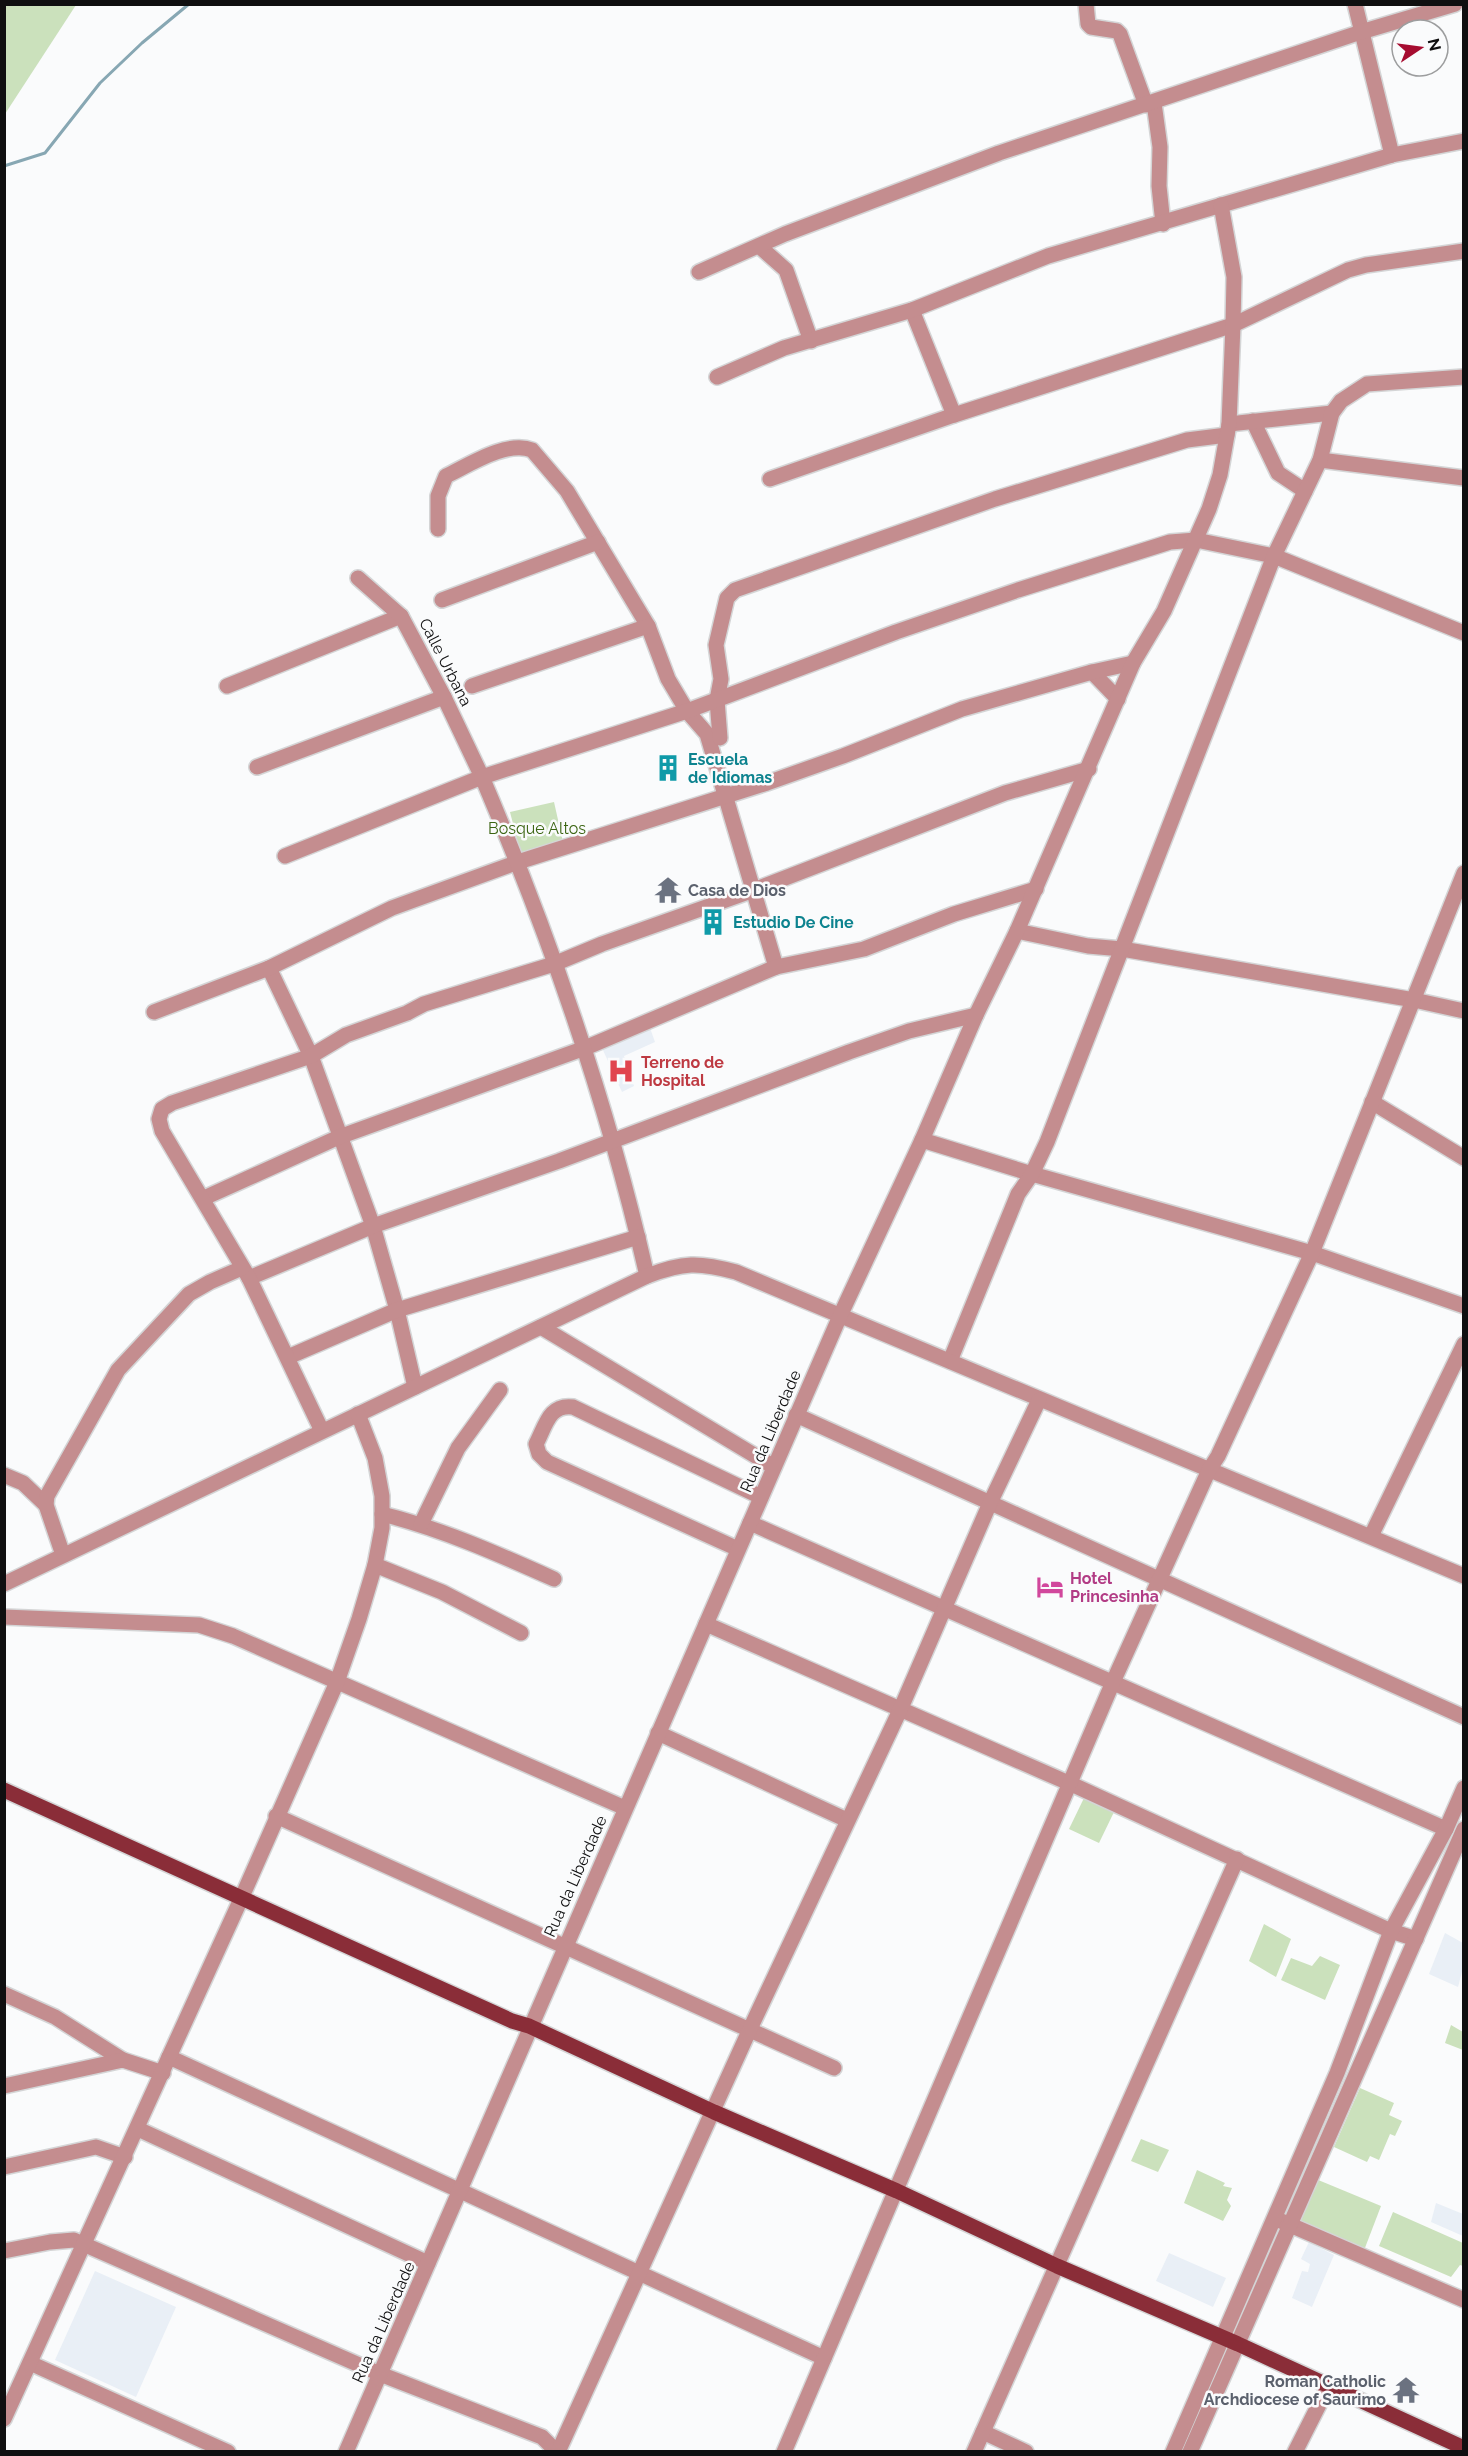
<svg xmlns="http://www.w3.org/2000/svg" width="1468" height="2456" viewBox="0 0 1468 2456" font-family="Raleway,sans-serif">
<rect width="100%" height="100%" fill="#fafbfc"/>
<g fill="#e9eff6">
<polygon points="650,1028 655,1042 624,1056 634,1086 622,1092 602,1048"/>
<polygon points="1445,1933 1463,1943 1463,1968 1458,1987 1429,1974"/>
<polygon points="1436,2203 1463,2214 1463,2236 1431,2222"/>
<polygon points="1309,2242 1334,2255 1312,2307 1292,2298 1302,2271 1308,2272 1310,2264 1301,2259"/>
<polygon points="1169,2253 1226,2278 1213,2307 1156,2281"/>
<polygon points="95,2271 176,2307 136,2397 55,2360"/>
</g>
<g fill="#cbe1bc">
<polygon points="5,4 76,5 5,114 4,5"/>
<polygon points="554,802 563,842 521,855 510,812"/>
<polygon points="1084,1798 1114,1812 1099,1843 1069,1829"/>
<polygon points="1264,1924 1291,1939 1276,1977 1249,1961"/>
<polygon points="1320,1956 1340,1965 1325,2000 1281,1980 1291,1958 1312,1966"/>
<polygon points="1451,2025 1463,2032 1463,2050 1445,2043"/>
<polygon points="1360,2088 1394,2103 1389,2115 1402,2121 1395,2136 1390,2134 1379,2160 1370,2156 1367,2162 1334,2147"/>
<polygon points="1141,2139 1169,2150 1158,2172 1131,2161"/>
<polygon points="1197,2170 1225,2183 1223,2186 1232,2188 1227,2200 1231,2206 1223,2221 1184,2203"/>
<polygon points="1311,2177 1381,2206 1363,2253 1292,2223"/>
<polygon points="1393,2212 1463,2243 1463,2266 1460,2265 1451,2277 1379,2246"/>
</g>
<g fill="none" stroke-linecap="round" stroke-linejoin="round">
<polyline stroke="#87a7b3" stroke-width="3" points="4,166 45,153 100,83 142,43 189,4"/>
<defs>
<g id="minor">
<polyline points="1086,4 1088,24 1091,27 1117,31 1120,34 1146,105"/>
<polyline points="1355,4 1392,155"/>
<polyline points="1154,103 1160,147 1159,186 1163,224"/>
<polyline points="759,246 786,270 811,341"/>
<polyline points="699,272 785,234 999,153 1361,32 1455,4"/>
<polyline points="912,310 954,415"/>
<polyline points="717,377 784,348 912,310 1048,256 1392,155 1464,141"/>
<polyline points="1253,421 1278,473 1305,491"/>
<polyline points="1229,424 1332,413"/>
<polyline points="1320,460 1464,478"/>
<polyline points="770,479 954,415 1233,325 1348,270 1366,265 1464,251"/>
<path d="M 438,529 L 438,496 L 446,476 C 469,465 507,440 532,450 L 567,491 L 648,626 L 668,679 L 687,711 L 707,734 L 776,967"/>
<polyline points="442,600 598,542"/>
<polyline points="1092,672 1118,699"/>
<polyline points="227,686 401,616"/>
<polyline points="472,686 648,626"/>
<polyline points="720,738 717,700 721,679 716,645 727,598 735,590 995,499 1187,440 1227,435"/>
<polyline points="257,767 444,697"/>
<polyline points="285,856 482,777 444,697 401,616 358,578"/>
<polyline points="1017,931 1088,946 1122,949 1414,1000 1464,1011"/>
<polyline points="269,968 311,1056 373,1226 397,1310 415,1387"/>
<polyline points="154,1012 269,968 392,908 518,862 767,783 843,756 962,709 1092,672 1133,663"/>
<polyline points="1372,1102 1464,1158"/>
<polyline points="922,1140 1032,1174 1312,1253 1464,1306"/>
<polyline points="204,1198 339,1137 585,1048 776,967 864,949 954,914 1036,889"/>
<path d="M 647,1276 C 608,1105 551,939 482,777 L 687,711 L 896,632 L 1018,590 L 1170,542 L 1196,540 L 1274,556 L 1464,633"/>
<polyline points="249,1278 373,1226 559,1161 849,1052 909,1031 976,1015"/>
<polyline points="541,1327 774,1467"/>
<polyline points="288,1357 397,1310 638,1237"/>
<polyline points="950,1361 1018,1194 1032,1174 1047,1142 1274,556 1320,460 1332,413 1341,401 1367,384 1464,377"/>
<polyline points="796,1415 1464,1717"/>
<polyline points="322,1431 249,1278 162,1131 159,1119 162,1109 172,1103 311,1056 346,1035 407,1013 424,1004 554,964 602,944 754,890 1005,793 1089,769"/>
<polyline points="4,1475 23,1483 46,1505"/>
<path d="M 382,1514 C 442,1529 498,1554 554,1579"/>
<polyline points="750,1523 1446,1829"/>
<polyline points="421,1524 458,1448 500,1390"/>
<polyline points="1371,1536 1464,1344"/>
<path d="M 738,1549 L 547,1462 L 539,1454 L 536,1444 C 546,1425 549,1404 573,1407 L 761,1497"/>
<polyline points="63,1555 46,1505 47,1496 118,1370 189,1294 210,1282 242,1268"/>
<polyline points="375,1565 442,1592 521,1633"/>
<path d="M 4,1584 L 647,1276 C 683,1262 699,1262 736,1272 L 1464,1576"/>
<polyline points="4,1617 199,1625 233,1636 625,1808"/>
<polyline points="706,1624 1071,1784 1391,1931 1416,1939"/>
<polyline points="658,1733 847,1820"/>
<polyline points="276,1816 834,2068"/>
<polyline points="4,1994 55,2017 123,2060"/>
<polyline points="169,2057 824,2358"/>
<polyline points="4,2086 123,2060 163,2073"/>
<polyline points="138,2129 428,2263"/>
<polyline points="4,2167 96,2147 125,2157"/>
<polyline points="1281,2221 1464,2300"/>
<polyline points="4,2251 50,2242 74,2240 380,2374 542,2437 557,2452"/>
<polyline points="30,2363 228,2452"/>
<polyline points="4,2419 241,1899 337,1682 359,1619 375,1565 382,1528 382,1496 375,1458 358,1414"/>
<polyline points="983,2432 1026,2452"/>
<polyline points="346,2452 840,1316 922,1140 976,1015 1017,931 1133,663 1164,611 1209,509 1220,475 1229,424 1233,325 1234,277 1221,205"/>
<polyline points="558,2452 750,2029 901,1708 990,1503 1039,1400"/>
<polyline points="784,2452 1113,1682 1209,1470 1218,1456 1312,1253 1464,873"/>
<polyline points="974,2452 1237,1859"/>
<polyline points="1173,2452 1337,2073 1391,1931 1446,1829 1464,1788"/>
<polyline points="1190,2452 1464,1829"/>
<polyline points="1295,2452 1329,2385"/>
</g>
<polyline id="major" points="4,1790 512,2021 529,2026 714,2112 897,2191 1057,2266 1238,2344 1464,2448"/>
</defs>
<use href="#minor" stroke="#d4d5d6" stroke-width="18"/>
<use href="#major" stroke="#d4d5d6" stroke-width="18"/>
<use href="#minor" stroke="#c48d8f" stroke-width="15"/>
<use href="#major" stroke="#8a2d38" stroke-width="15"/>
</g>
<defs>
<symbol id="building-bare" viewBox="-9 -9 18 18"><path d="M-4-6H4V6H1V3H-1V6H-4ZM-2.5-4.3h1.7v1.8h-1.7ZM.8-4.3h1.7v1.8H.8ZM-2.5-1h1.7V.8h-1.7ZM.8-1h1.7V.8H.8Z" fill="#0f9aa8" stroke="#fafbfc" stroke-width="2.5" paint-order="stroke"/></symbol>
<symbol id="temple-bare" viewBox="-9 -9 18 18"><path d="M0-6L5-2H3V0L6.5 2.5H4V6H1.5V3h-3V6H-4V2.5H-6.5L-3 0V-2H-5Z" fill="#6b7280" stroke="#fafbfc" stroke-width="2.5" paint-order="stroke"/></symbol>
<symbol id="hospital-bare" viewBox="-9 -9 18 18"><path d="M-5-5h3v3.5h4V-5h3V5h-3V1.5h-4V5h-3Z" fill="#e0444e" stroke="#fafbfc" stroke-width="2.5" paint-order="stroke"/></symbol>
<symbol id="hotel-bare" viewBox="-9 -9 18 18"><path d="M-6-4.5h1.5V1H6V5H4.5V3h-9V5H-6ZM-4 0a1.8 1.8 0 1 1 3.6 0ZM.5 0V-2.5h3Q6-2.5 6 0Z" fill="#d1479c" stroke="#fafbfc" stroke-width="2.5" paint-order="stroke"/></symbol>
</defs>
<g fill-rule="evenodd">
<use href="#building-bare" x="649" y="749" width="38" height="38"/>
<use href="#temple-bare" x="649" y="871" width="38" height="38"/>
<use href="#building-bare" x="694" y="903" width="38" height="38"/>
<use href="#hospital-bare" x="602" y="1052" width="38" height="38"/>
<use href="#hotel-bare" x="1031" y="1568" width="38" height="38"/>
<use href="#temple-bare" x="1387" y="2371" width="38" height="38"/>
</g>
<g text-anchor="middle" stroke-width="5" stroke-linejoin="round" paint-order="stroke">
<g font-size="16" fill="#0f0f10" stroke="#fafbfc">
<text transform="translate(446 662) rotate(63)" y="6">Calle Urbana</text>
<text transform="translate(770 1431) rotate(-67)" y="6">Rua da Liberdade</text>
<text transform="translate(575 1876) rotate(-66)" y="6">Rua da Liberdade</text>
<text transform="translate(383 2322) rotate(-66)" y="6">Rua da Liberdade</text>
</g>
<g font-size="16" font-weight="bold" fill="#0d838f" stroke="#fafbfc" text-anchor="start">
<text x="688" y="765">Escuela<tspan x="688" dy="18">de Idiomas</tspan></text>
<text x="733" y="928">Estudio De Cine</text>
</g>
<g font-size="16" fill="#3b6512" stroke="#fafbfc">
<text x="537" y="834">Bosque Altos</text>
</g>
<g font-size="16" font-weight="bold" fill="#5b616d" stroke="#fafbfc" text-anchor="start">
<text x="688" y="896">Casa de Dios</text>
<text x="1386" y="2387" text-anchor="end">Roman Catholic<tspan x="1386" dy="18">Archdiocese of Saurimo</tspan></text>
</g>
<g font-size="16" font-weight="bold" fill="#be3a42" stroke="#fafbfc" text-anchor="start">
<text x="641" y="1068">Terreno de<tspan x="641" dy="18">Hospital</tspan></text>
</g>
<g font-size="16" font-weight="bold" fill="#b23c85" stroke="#fafbfc" text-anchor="start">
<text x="1070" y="1584">Hotel<tspan x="1070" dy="18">Princesinha</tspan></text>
</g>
</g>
<rect width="1468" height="2456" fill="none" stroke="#0f0f10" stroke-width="12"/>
<g transform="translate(1420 48) rotate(77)"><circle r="28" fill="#fafbfc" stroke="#9c9d9e" stroke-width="1.5"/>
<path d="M0-4.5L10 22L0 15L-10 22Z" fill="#a60c30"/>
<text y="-9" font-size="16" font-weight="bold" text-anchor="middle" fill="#0f0f10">N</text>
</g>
</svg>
